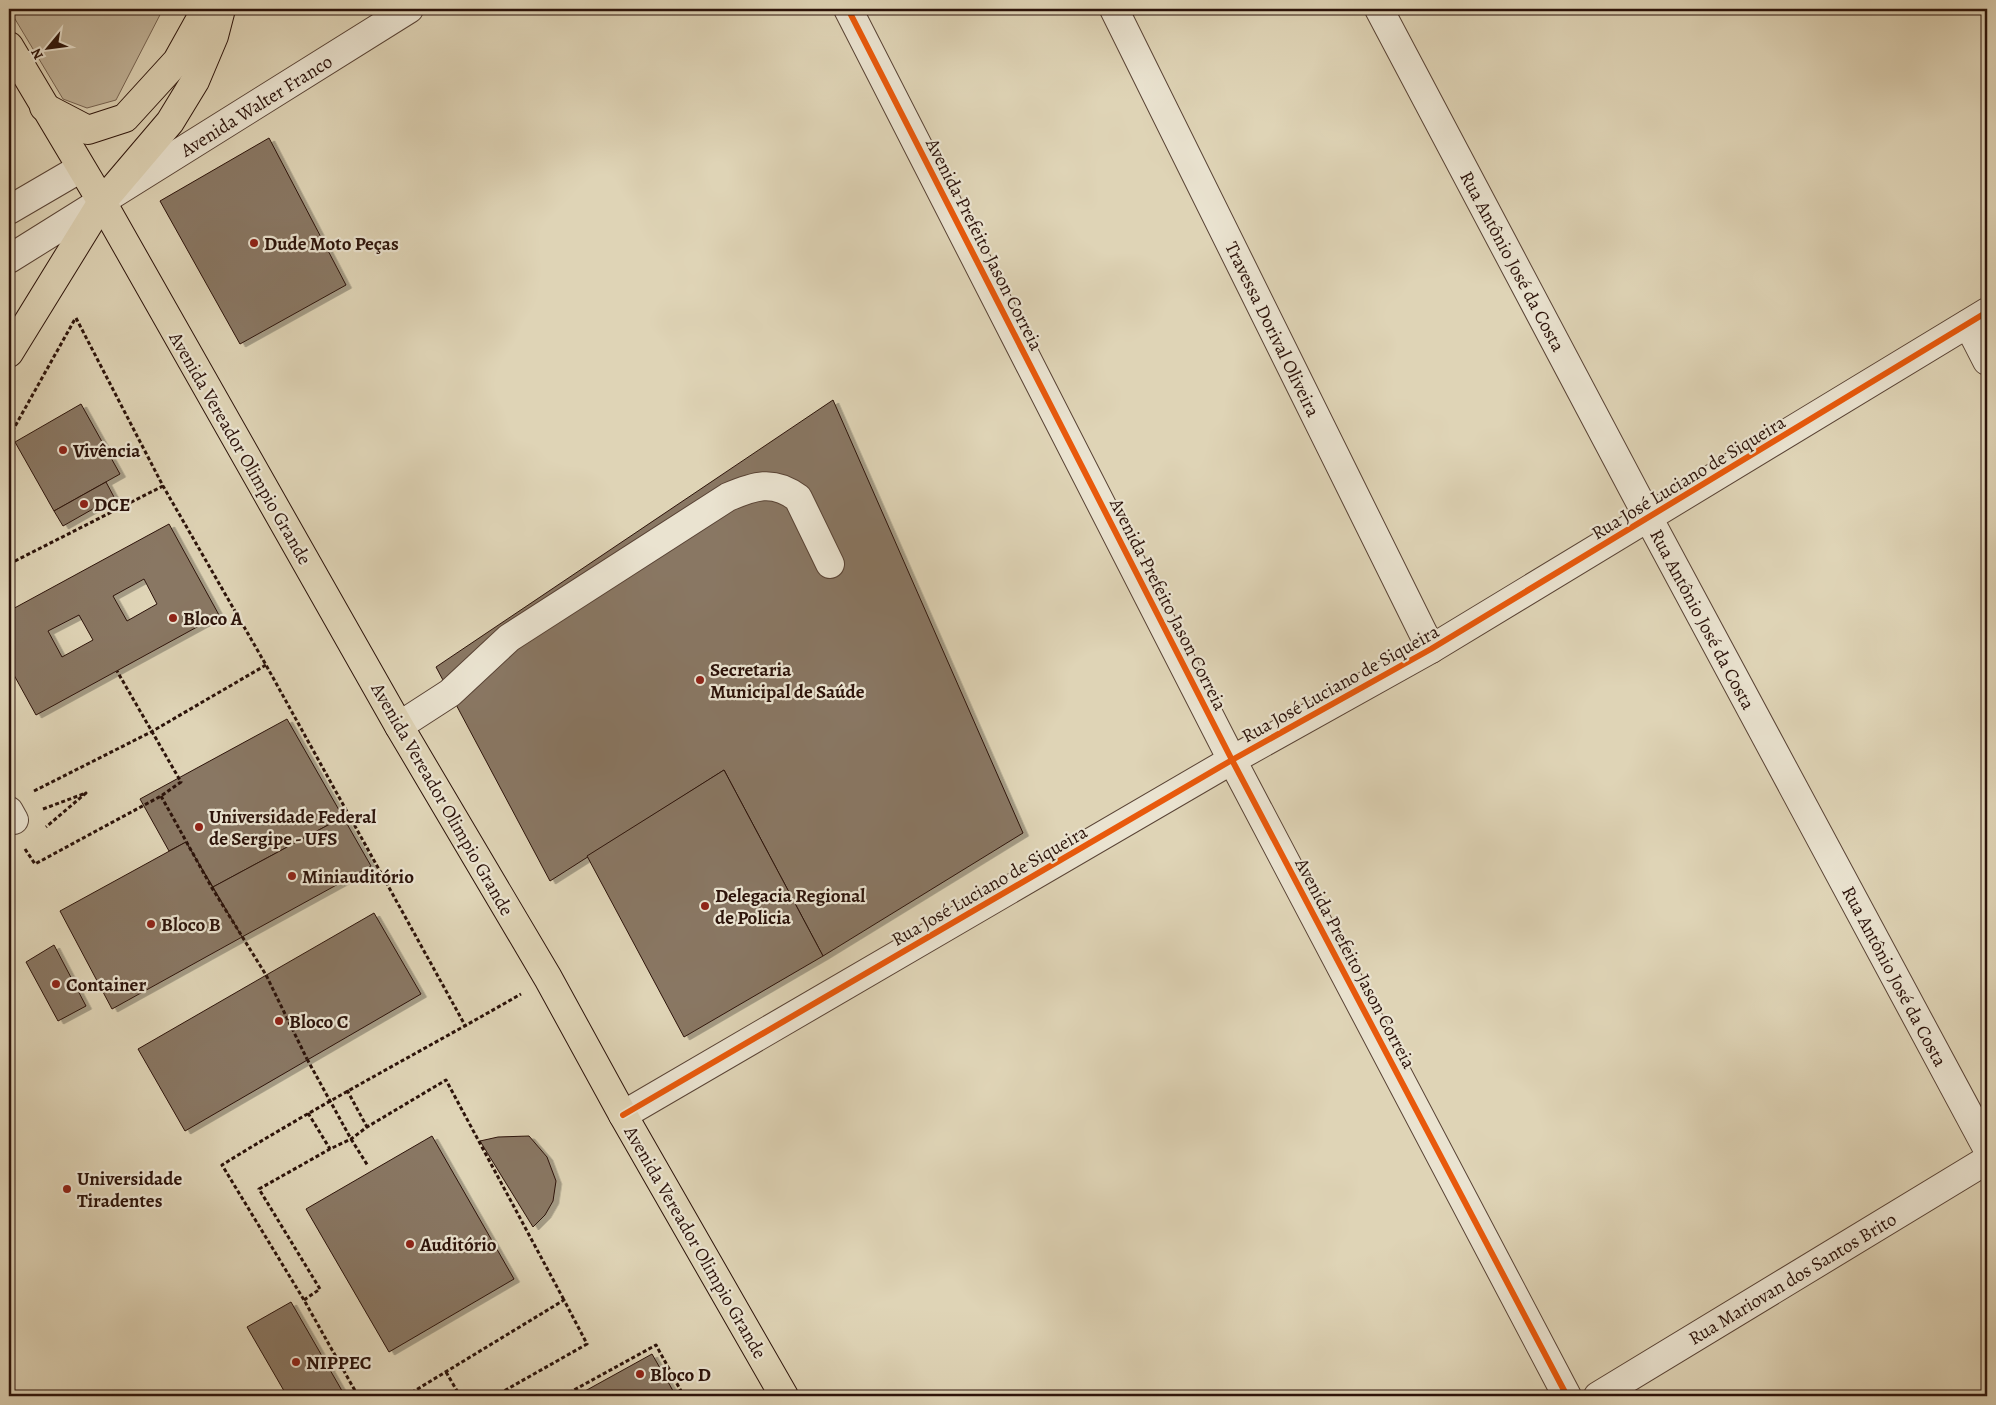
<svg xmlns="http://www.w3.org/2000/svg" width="1996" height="1405" viewBox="0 0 1996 1405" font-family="Alegreya,serif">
<defs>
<filter id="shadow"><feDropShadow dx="5.5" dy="3" stdDeviation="0" flood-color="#0004"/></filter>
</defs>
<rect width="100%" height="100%" fill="#dfd4b6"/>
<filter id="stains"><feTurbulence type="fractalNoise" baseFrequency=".004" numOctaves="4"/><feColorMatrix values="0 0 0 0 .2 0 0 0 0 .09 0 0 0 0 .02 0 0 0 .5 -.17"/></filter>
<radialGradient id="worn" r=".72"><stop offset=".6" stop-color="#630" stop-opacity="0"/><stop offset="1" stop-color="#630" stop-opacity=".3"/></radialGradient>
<polygon fill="#c1b399" stroke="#766352" points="9,9 163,9 116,100 87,108 63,99"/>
<g fill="#897763" stroke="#2c130a" fill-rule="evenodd" filter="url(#shadow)">
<polygon points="269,138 346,285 240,344 160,201"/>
<polygon points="833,400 1023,833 823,956 724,770 550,881 436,667"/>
<polygon points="81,404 120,474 54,511 15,442"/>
<polygon points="106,482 114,497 63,526 54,511"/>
<path d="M 169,524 L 219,615 L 36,715 L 9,666 L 9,611 ZM 144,579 L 157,604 L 127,621 L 113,596 ZM 79,615 L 93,640 L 62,657 L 48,631 Z"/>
<polygon points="287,719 343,817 213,887 186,842 169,851 140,799"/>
<polygon points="724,770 823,956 684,1037 587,856"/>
<polygon points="343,817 371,866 242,937 213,887"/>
<polygon points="186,842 242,937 112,1009 60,911"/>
<polygon points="374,913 421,994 185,1131 138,1049"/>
<polygon points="54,945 86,1006 58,1021 26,962"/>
<polygon points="432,1136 514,1279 389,1352 306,1209"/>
<polygon points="529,1136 547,1157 556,1181 553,1201 545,1215 533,1227 480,1141 498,1137"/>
<polygon points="291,1302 345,1396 287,1396 247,1327"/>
<polygon points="652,1354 676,1396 576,1396"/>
</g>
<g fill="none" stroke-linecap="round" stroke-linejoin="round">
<defs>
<g id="minor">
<polyline points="848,9 1232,760 1567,1396"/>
<polyline points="1114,9 1431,649"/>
<polyline points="1379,9 1649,519 1987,1148"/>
<polyline points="9,210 81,168"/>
<polyline points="9,259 409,9"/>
<polyline points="1968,324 1987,361"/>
<path d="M 399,726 L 450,693 L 509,638 L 728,497 C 754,486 773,479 798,498 L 830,564"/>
<polyline points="9,811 14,820"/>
<polyline points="623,1115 1232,760 1431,649 1987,312"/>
<polyline points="1598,1396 1987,1160"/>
</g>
<g id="major">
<polyline points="9,46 102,202 399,726 548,978 623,1115 784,1396"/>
<polyline points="44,107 88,130 125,118 177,61 206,9"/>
<polyline points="9,353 102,202 170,122 195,81 214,36 221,9"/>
</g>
</defs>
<use href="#minor" stroke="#594335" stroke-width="30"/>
<use href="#major" stroke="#2c130a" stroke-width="30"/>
<g stroke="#2c130a" stroke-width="3" stroke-dasharray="4 2.5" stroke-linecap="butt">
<polyline points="76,318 163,486 266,665 466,1027"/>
<polyline points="9,437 75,319"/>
<polyline points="9,564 163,486"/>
<polyline points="34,791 151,732 266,665"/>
<polyline points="161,796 212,888 266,975 307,1059"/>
<polyline points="43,809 86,793 46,827"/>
<polyline points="25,849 35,864 161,796 181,782 117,671"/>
<polyline points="347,1090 367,1127"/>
<polyline points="308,1113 330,1149"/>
<polyline points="351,1139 368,1166"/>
<polyline points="304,1300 320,1289 259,1189 330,1149 351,1139 367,1127 446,1080 564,1300"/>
<polyline points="446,1372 460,1396"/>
<polyline points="681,1391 684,1396"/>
<path d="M 358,1396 L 304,1300 L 222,1165 C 320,1104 422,1051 521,994"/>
<polyline points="406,1396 564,1300 587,1344 495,1396"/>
<polyline points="563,1396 656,1345 681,1391 675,1394"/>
</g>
<use href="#minor" stroke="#eae3d0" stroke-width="28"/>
<use href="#major" stroke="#dfd4b6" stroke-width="28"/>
<polyline stroke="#2c130a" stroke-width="3" stroke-dasharray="4 2.5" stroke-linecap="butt" points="307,1059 351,1139"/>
<defs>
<g id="cycleway">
<polyline points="848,9 1232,760 1567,1396"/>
<polyline points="623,1115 1232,760 1431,649 1987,312"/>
</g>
</defs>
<use href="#cycleway" stroke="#eae3d0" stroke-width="9"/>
<use href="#cycleway" stroke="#e8590c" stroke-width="6"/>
</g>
<g fill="#8f2418" stroke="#eae3d0" stroke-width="2">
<circle cx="254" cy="243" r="5"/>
<circle cx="63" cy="450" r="5"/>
<circle cx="84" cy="504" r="5"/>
<circle cx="173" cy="618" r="5"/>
<circle cx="700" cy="680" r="5"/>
<circle cx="199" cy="827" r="5"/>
<circle cx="292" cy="876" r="5"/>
<circle cx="705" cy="906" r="5"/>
<circle cx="151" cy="924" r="5"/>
<circle cx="56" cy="984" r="5"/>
<circle cx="279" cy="1021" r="5"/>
<circle cx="67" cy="1189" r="5"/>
<circle cx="410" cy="1244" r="5"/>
<circle cx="296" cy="1362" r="5"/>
<circle cx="640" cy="1374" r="5"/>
</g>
<g text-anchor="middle" stroke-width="4.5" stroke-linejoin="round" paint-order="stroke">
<g font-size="19" fill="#2c130a" stroke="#eae3d0">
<text transform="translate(256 105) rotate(-32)" y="7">Avenida Walter Franco</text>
<text transform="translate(985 244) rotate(63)" y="7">Avenida Prefeito Jason Correia</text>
<text transform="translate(1513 261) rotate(62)" y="7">Rua Antônio José da Costa</text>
<text transform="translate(1273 329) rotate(64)" y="7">Travessa Dorival Oliveira</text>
<text transform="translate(241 448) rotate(60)" y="7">Avenida Vereador Olimpio Grande</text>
<text transform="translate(1688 477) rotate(-31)" y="7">Rua José Luciano de Siqueira</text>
<text transform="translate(1169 604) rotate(63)" y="7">Avenida Prefeito Jason Correia</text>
<text transform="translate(1703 619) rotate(62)" y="7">Rua Antônio José da Costa</text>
<text transform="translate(1340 683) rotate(-29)" y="7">Rua José Luciano de Siqueira</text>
<text transform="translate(443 799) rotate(60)" y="7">Avenida Vereador Olimpio Grande</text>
<text transform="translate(989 885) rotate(-30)" y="7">Rua José Luciano de Siqueira</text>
<text transform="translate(1356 963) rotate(62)" y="7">Avenida Prefeito Jason Correia</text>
<text transform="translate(1895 976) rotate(62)" y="7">Rua Antônio José da Costa</text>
<text transform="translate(696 1242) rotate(60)" y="7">Avenida Vereador Olimpio Grande</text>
<text transform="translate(1792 1278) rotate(-31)" y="7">Rua Mariovan dos Santos Brito</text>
</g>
<g font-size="19" font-weight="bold" fill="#2c130a" stroke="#eae3d0" text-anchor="start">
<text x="264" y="250">Dude Moto Peças</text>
<text x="73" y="457">Vivência</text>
<text x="94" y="511">DCE</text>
<text x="183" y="625">Bloco A</text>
<text x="710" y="676">Secretaria<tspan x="710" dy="22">Municipal de Saúde</tspan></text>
<text x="209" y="823">Universidade Federal<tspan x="209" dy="22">de Sergipe - UFS</tspan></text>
<text x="302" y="883">Miniauditório</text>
<text x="715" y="902">Delegacia Regional<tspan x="715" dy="22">de Policia</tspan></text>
<text x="161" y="931">Bloco B</text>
<text x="66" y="991">Container</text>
<text x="289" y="1028">Bloco C</text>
<text x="77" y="1185">Universidade<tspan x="77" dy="22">Tiradentes</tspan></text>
<text x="420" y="1251">Auditório</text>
<text x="306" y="1369">NIPPEC</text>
<text x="650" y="1381">Bloco D</text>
</g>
</g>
<rect width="1996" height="1405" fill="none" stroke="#dfd4b6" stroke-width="30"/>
<rect x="10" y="10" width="1976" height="1385" fill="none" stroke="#2c130a" stroke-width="2.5"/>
<rect x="15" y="15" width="1966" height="1375" fill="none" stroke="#2c130a"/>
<g transform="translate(48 48) rotate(241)" stroke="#eae3d0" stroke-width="4" paint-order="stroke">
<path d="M0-4L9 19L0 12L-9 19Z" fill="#2c130a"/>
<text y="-8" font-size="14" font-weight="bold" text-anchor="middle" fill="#2c130a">N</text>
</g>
<rect width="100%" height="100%" filter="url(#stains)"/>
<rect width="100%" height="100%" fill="url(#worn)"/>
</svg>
